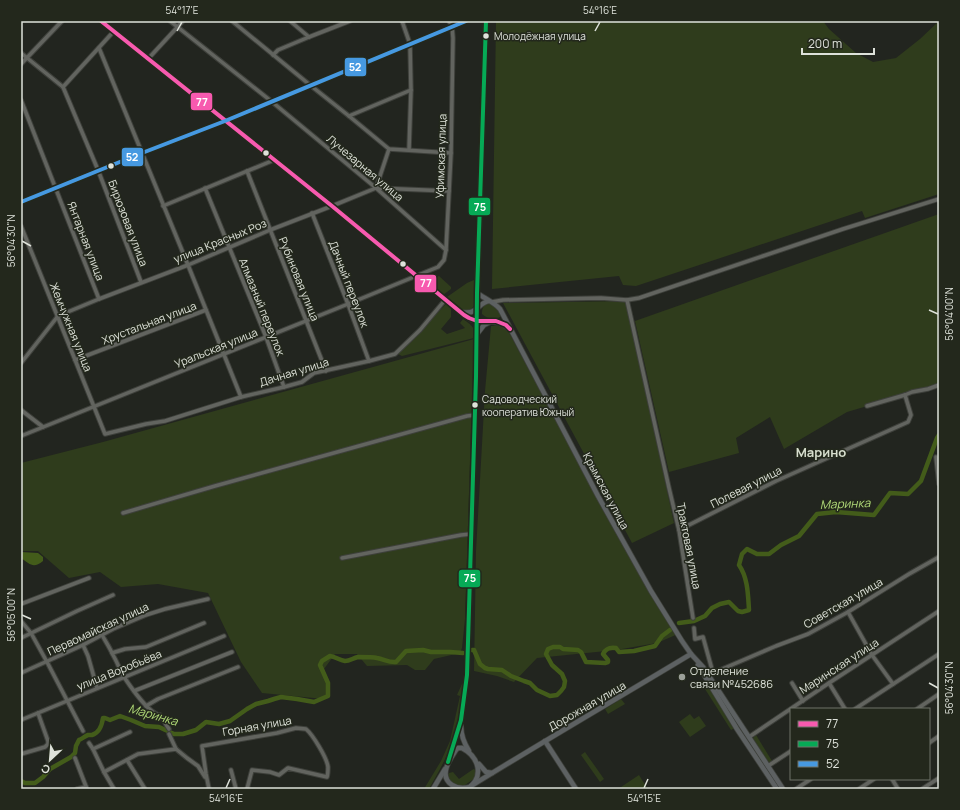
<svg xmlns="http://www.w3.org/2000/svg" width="960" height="810" viewBox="0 0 960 810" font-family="Manrope,sans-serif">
<rect width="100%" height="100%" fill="#22251f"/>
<g fill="#2f3c1c">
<polygon points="496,21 823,21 829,29 856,53 873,62 896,58 920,39 939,21 939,194 865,218 862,211 636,286 623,285 619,276 492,289"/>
<polygon points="939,214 939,385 847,412 784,449 770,417 736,438 739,453 669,472 635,321"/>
<polygon points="439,276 451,287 451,289 443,295 427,281"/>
<polygon points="476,279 475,305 470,310 463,310 447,297 467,283"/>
<polygon points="626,301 674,523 632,543 503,303"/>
<path d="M 488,303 C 495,304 497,308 501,314 L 500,317 C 494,320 487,319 482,314 C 482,309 483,305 488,303 Z"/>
<path d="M 446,304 L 451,308 L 451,317 L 441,329 L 447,334 L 465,328 L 460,323 L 463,319 C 472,326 475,326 474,338 L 402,356 L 398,354 Z"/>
<polygon points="502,325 507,329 617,535 678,634 657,643 616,650 537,658 514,682 497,676 474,671 476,551 485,391 491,326"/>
<path d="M 474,339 L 465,619 L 462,648 L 460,653 L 434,659 L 425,670 L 415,670 L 407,665 L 367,666 L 357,654 L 335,654 L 324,669 C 330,684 332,685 324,699 L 262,693 L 241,662 L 208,593 L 158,584 L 121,587 L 100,572 L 69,578 L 38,551 L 21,551 L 21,463 L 103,442 Z"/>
<path d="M 462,684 L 464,684 C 461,704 458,723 452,742 C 447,758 437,774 429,789 L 424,789 L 441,761 L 450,741 L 460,696 L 457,695 Z"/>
<polygon points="709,687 735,728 731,730 705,689"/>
<polygon points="621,699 625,704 608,714 605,709"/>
<polygon points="690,714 694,719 699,716 706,726 690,737 679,722"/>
<polygon points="756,735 772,761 769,763 753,738"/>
<polygon points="585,752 604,779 600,782 581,755"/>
<polygon points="474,769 476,771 475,778 465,785 459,786 450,782 448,775 449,773 453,772 459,779 472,770"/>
<polygon points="639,775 647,788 646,789 618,789"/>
</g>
<path fill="#435c1a" d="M 21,552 L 38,553 L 43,557 L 43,561 C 33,569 30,564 21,558 Z"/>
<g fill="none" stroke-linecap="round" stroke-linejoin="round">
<g stroke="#435c1a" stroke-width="4.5">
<path d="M 679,623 L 694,621 L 705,616 L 712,608 L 720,604 L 729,602 L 738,611 L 742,612 L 749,610 C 748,595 748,578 739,565 L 742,554 L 747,549 L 757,554 L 769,554 L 781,545 L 799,536 L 817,514 L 836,512 L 874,515 L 890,493 L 908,494 L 921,481 L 937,438 L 939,435"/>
<path d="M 472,650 L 474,650 L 480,664 L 485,668 L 488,669 L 502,670 L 511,676 L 524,681 L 530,683 L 537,690 L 550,696 L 557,695 L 561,691 L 564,687 L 565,681 L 562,674 L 552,665 L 546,654 L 548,649 L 553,647 L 560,647 L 563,649 L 578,650 L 581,652 L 586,662 L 605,663 L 608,662 L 608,660 L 603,654 C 606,648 610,647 616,648 L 619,652 L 634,651 L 655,646 L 662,636 L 670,630"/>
<path d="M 21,781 L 25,783 L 35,783 L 43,777 L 50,769 L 71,757 L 75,753 L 76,746 L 79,740 C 82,739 85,736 88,735 C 90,735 91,735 92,735 C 99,733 102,725 103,718 L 105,718 L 110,720 L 120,716 L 131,720 L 145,726 L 159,727 L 174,734 L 183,734 L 196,730 L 206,722 L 219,724 L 230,721 L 247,709 L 256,704 L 268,701 L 274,699 L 281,697 L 297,699 L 314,702 L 328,696 L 328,683 L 320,665 L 322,661 L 330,656 C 336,657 339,660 345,661 C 350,661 353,658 358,657 C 362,657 373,657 377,658 C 384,659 389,663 396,662 L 406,651 L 423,650 L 431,652 L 450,652 L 463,653"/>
</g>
<defs>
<g id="minor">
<polyline points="170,21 271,101 376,188 446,250"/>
<polyline points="232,21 310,85 349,116 389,149 451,153"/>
<polyline points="290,21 309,37"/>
<polyline points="402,21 410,44 411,90 409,150"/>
<polyline points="99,48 188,265 241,397"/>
<polyline points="21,53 63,87 98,170 141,282"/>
<polyline points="273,55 278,50 309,37 350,21"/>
<polyline points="148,59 183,21"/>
<polyline points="21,64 62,21"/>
<polyline points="63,87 114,31"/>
<polyline points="21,100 99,299"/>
<polyline points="349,116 411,90"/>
<polyline points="247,171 326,371"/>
<polyline points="205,188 266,337 284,387"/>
<polyline points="376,188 389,149"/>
<polyline points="21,202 142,153 225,121 466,21"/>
<polyline points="163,206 274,160"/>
<polyline points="312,213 348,304 369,361"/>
<polyline points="21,226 105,434 146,424 165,421 241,397 284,387 302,382 314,373 369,361 395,354 420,330 445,300"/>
<polyline points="627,300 669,488 679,530 693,618"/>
<polyline points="492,302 503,300 601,298 627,300 639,298 843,229 939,199"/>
<polyline points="75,360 206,310"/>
<polyline points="21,363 58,316 99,299 188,265 270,230 332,206 376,188 449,191"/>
<polyline points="867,406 905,395 912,392 928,389 939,385"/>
<polyline points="21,410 43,427"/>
<polyline points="21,436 348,304 438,267 444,260 446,250 451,153 453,38 452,26 449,21"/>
<polyline points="936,457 939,484"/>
<polyline points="123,513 215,486 467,416 475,415"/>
<polyline points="679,530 776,481 908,422 911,415 905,395"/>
<polyline points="342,558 461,535 471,534"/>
<polyline points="21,604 89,578"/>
<polyline points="848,612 872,655 893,684"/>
<polyline points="21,621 31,633 47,662 83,731"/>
<polyline points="694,628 695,639 703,637 713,673"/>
<path d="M 102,635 C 106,642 110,648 113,655 C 117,662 120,670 124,677 C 130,686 150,715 160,715 L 169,729"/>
<polyline points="21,638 77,611 113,595"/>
<polyline points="83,645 88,656 97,688"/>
<polyline points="112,653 125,649 146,647 204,623"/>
<polyline points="21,673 83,645 113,629 146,615 165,609 208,599"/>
<polyline points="709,676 713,673 776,646 808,634 848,612 909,574 939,557"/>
<polyline points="792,683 803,701"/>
<polyline points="829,683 845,709"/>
<polyline points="134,691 232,652"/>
<polyline points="146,706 158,699 238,667"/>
<polyline points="855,709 939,654"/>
<polyline points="917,709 939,694"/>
<polyline points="21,720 224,636"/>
<polyline points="169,734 176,749"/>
<polyline points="749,737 829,683 939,611"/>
<polyline points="89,743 93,749 104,772 114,789"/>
<polyline points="929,743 939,736"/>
<polyline points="93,749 130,732"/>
<polyline points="21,754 45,747 48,744 48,741 38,713"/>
<polyline points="75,758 87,789"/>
<polyline points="127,760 145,789"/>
<polyline points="768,766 791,751"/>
<polyline points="231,770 236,789"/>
<polyline points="104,772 138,754 176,749 187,758 198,766 205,777"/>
<polyline points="892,779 898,789"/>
<polyline points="77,789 86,787"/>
<path d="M 209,789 L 206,774 L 202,746 L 277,733 L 296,728 L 306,729 C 313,735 327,758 328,767 C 328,770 328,774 327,777 L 288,768 L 279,775 L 270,772 L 252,770 L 247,789"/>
<polyline points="796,789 811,779"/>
<polyline points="859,789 874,779"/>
<polyline points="922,789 939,778"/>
</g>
<g id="major">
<path d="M 101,21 L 332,206 L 464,315 C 468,318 472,320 476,321 C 488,323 498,319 508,328"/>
<path d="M 477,293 C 484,298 495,303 500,309 L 598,496 L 651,591 L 682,641 L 691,654 L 703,667 L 783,789"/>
<path d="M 460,312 C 463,312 467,313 471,312 C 478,310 481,302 489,301"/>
<polyline points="477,334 484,325 490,322"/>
<polyline points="698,665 737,729 777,789"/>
<path d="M 461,726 C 461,735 464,743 469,751"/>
<polyline points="545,741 576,789"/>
<polyline points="448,762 461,720 467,675 476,377 477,293 486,21"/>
<polyline points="479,764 486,772 492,773"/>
<path d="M 471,786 C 544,741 618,698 691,654"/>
<polyline points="433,789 445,769"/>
<path d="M 467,789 C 485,777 479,757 462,748 L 458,748 L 456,750 C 450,759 438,776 452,785 C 458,789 463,789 470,787"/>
</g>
</defs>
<use href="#minor" stroke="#3e403b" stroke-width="5.5"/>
<use href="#major" stroke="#3e403b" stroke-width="6"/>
<use href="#minor" stroke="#62645f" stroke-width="3.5"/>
<use href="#major" stroke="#5d6162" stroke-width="4.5"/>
<defs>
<polyline id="bus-1" points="101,21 332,206 464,315 469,318 477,321 496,321 506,325 510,329"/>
<polyline id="bus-2" points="448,762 461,720 467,675 476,377 477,293 486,21"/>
<polyline id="bus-3" points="21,202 142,153 225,121 466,21"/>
</defs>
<use href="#bus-1" stroke="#23281c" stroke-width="7"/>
<use href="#bus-2" stroke="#23281c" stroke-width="7"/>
<use href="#bus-3" stroke="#23281c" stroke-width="7"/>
<use href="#bus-1" stroke="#f75aaf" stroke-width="4"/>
<use href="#bus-2" stroke="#06aa56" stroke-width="4"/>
<use href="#bus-3" stroke="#4699e1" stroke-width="4"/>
</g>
<path fill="none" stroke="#dee2da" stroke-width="1.5" d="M 177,31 L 182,22M 595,31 L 600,22M 22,241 L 31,246M 929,310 L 938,314M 22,615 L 31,619M 929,683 L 938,688M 226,788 L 230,779M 644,788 L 648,779"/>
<g fill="#dee2da" stroke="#23281c" stroke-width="1.5">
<circle cx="486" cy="36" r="3.5"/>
<circle cx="266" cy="153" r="3.5"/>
<circle cx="111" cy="166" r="3.5"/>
<circle cx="403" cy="264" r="3.5"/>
<circle cx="475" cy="405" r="3.5"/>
</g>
<circle fill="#9ca099" stroke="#23281c" stroke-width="1.5" cx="682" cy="677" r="4"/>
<g text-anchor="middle" stroke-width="3" stroke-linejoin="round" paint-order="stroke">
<g font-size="10" fill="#dee2da" stroke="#23281c" text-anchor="start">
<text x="494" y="40">Молодёжная улица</text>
<text x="482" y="403">Садоводческий<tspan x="482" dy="13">кооператив Южный</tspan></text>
</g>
<g font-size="11" fill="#dee2da" stroke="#23281c">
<text transform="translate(441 156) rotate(-88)" y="4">Уфимская улица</text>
<text transform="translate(365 168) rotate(40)" y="4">Лучезарная улица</text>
<text transform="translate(128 223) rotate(69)" y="4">Бирюзовая улица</text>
<text transform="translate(86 241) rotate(69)" y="4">Янтарная улица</text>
<text transform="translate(220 241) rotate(-22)" y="4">улица Красных Роз</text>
<text transform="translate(299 279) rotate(68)" y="4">Рубиновая улица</text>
<text transform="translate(349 284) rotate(69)" y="4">Дачный переулок</text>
<text transform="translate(262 307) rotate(68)" y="4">Алмазный переулок</text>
<text transform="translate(149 323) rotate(-21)" y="4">Хрустальная улица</text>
<text transform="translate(71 327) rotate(68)" y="4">Жемчужная улица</text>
<text transform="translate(216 348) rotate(-22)" y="4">Уральская улица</text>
<text transform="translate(294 372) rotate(-17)" y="4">Дачная улица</text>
<text transform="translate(746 487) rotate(-27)" y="4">Полевая улица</text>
<text transform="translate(606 491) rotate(62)" y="4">Крымская улица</text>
<text transform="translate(689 546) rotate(79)" y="4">Трактовая улица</text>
<text transform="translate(843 603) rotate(-30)" y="4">Советская улица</text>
<text transform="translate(98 629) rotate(-25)" y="4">Первомайская улица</text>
<text transform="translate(839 666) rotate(-33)" y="4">Маринская улица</text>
<text transform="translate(119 670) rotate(-22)" y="4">улица Воробьёва</text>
<text transform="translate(587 706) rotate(-30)" y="4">Дорожная улица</text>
<text transform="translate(257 726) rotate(-10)" y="4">Горная улица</text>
</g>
<g font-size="11" fill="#dee2da" stroke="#23281c" text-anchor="start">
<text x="690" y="675">Отделение<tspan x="690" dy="13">связи №452686</tspan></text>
</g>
<g font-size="12" font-style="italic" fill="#b0d978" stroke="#23281c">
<text transform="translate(845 504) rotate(-2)" y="4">Маринка</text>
<text transform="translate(153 715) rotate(16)" y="4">Маринка</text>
</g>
<g font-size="13" font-weight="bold" fill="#d7dece" stroke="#23281c">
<text x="821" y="457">Марино</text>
</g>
</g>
<g stroke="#23281c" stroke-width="1.5">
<rect x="344" y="57" width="23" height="20" rx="4" fill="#4699e1"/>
<rect x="190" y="92" width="23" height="19" rx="4" fill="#f75aaf"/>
<rect x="121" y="147" width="23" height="20" rx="4" fill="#4699e1"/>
<rect x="468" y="197" width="23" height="19" rx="4" fill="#06aa56"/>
<rect x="414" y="274" width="23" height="19" rx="4" fill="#f75aaf"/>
<rect x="458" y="569" width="23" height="19" rx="4" fill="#06aa56"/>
</g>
<g font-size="11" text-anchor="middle" font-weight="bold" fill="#fff">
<text x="355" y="71">52</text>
<text x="202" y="106">77</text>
<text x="132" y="161">52</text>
<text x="480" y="211">75</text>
<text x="426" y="287">77</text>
<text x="470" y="582">75</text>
</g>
<rect width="960" height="810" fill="none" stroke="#23281c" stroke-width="44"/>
<rect x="790" y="708" width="140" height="72" fill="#23281c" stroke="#6e7268"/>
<rect x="798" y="721" width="20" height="6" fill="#f75aaf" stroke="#6e7268"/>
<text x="826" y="728" font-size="12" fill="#dee2da">77</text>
<rect x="798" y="741" width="20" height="6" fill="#06aa56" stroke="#6e7268"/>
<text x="826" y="748" font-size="12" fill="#dee2da">75</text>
<rect x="798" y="761" width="20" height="6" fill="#4699e1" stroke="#6e7268"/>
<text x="826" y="768" font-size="12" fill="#dee2da">52</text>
<g transform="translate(50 760) rotate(206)" stroke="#23281c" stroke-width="3" paint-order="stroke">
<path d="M0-3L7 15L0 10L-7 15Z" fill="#dee2da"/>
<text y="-6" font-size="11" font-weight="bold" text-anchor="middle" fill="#dee2da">С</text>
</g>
<path d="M802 48v6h72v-6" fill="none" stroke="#dee2da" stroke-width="2"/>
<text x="808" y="48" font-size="12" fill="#dee2da" stroke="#23281c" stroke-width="3" paint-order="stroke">200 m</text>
<rect x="22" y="22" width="916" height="766" fill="none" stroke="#dee2da" stroke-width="1.5"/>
<g font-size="10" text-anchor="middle" fill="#dee2da">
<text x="182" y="14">54°17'E</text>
<text x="600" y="14">54°16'E</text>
<text transform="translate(11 241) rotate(-90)" y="4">56°04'30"N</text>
<text transform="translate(949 314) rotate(-90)" y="4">56°04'00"N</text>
<text transform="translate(11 615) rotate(-90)" y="4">56°05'00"N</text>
<text transform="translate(949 688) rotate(-90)" y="4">56°04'30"N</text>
<text x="226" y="802">54°16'E</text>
<text x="644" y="802">54°15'E</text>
</g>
</svg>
